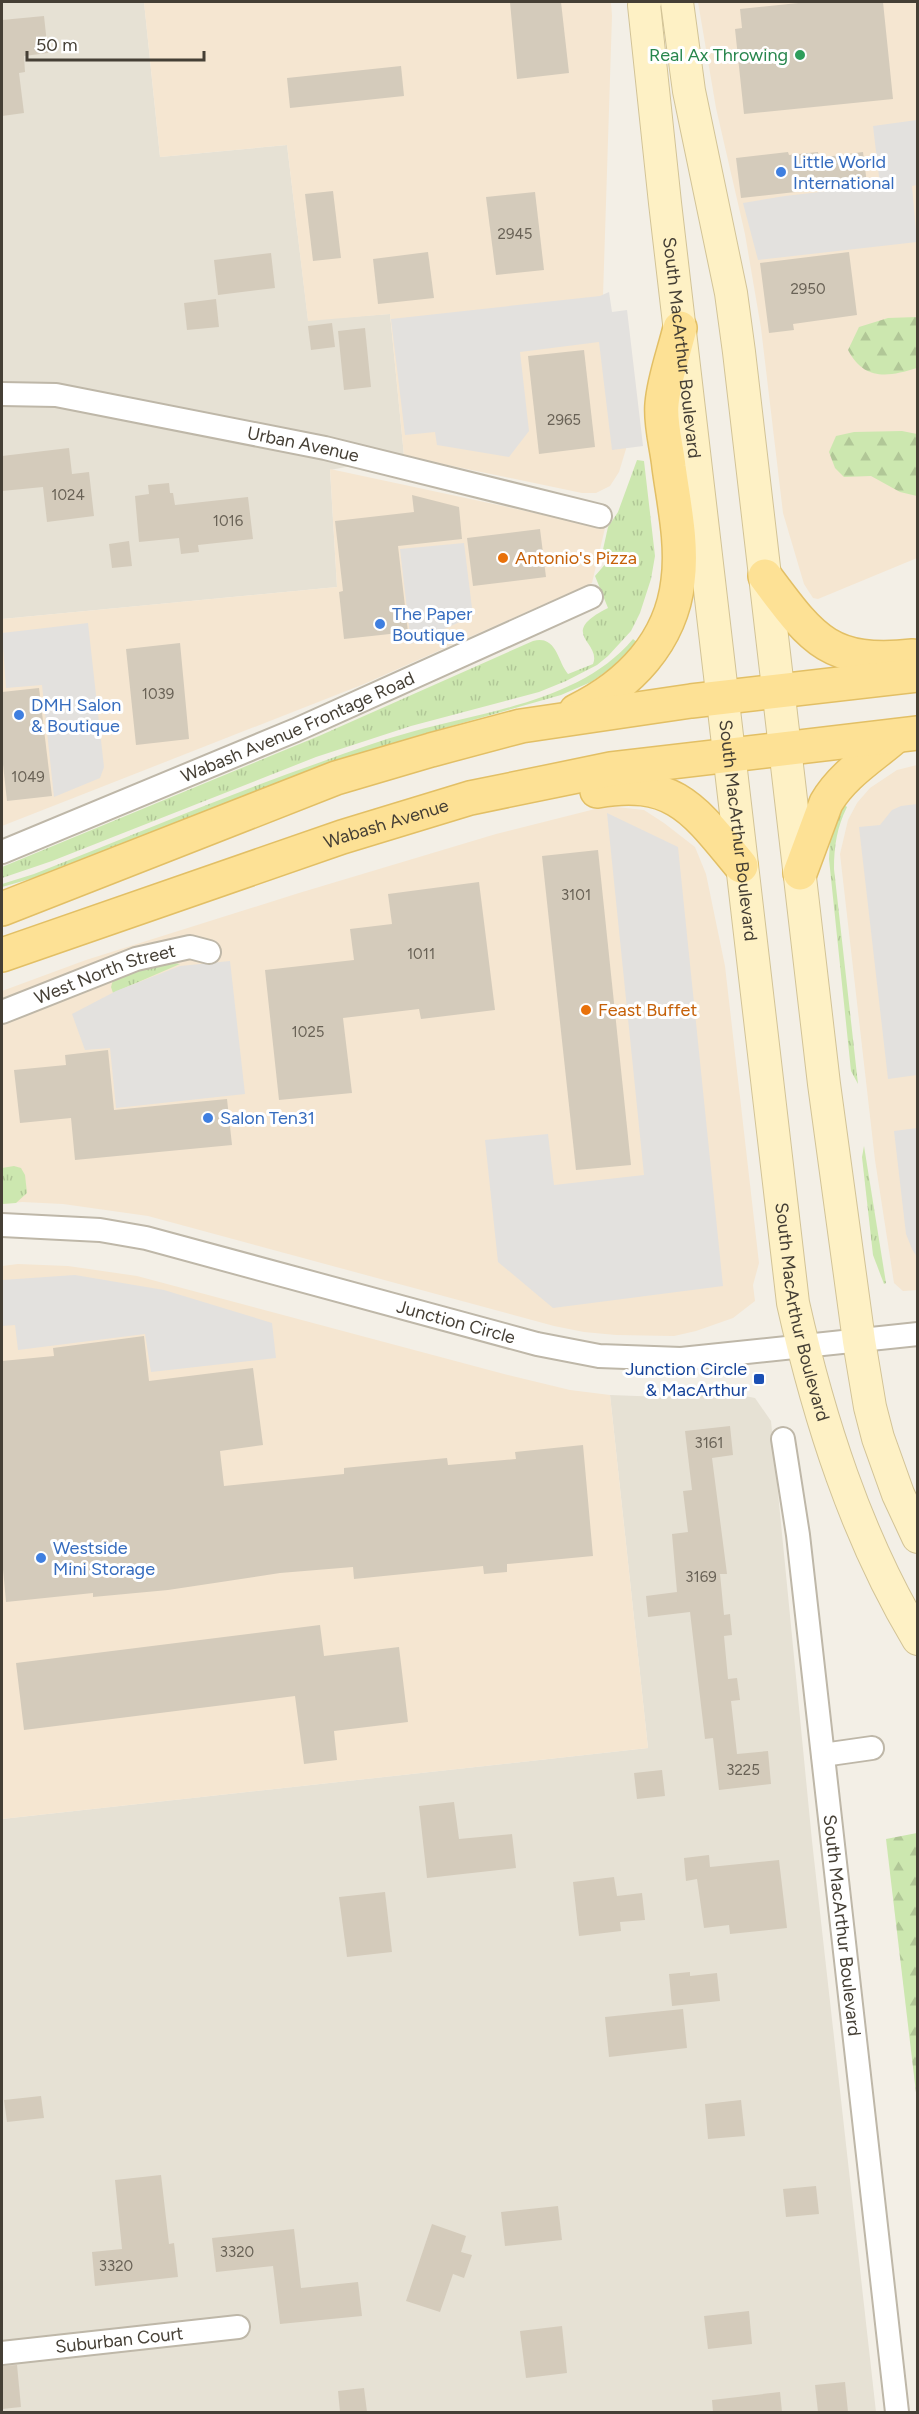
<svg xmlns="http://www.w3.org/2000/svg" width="919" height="2414" viewBox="0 0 919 2414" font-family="Figtree,sans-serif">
<defs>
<pattern id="grass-tufts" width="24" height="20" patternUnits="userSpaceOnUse" patternTransform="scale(1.5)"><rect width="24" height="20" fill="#cce7af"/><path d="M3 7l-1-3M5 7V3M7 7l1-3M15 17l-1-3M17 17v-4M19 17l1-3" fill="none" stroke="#b1c797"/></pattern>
<pattern id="forest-firs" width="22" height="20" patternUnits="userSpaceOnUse" patternTransform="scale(1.5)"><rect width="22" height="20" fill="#cce7af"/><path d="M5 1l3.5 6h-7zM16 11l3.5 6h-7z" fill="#b1c797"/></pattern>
</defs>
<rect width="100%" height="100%" fill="#f3efe6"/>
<g fill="#e6e1d4">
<polygon points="2,2 144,2 160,157 287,145 308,320 390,314 404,456 330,470 337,587 2,619"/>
<polygon points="725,1392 755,1398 771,1421 812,1841 876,2412 2,2412 2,1819 648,1748 610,1395 664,1397"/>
</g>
<g fill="#f5e6d1">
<polygon points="144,2 611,2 612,16 603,296 626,449 619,472 610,486 596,493 582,493 404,456 390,314 308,321 287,145 160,157"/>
<polygon points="698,2 917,2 917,558 818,599 813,598 804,584 783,513 761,328 745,234 716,108"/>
<polygon points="330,469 605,528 592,583 364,684 2,826 2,619 337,587"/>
<polygon points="917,765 917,1290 903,1291 894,1283 875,1160 840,854 848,820 857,803 870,788 897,770"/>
<polygon points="607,806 644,810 664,823 695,847 706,874 725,966 759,1263 753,1285 755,1301 733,1318 696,1331 674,1336 616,1335 584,1332 554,1326 148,1216 63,1204 22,1202 2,1204 2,991 86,960 299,893 496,834"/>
<polygon points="18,1264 68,1266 137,1276 504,1374 570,1390 610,1395 648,1748 2,1819 2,1266"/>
</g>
<g fill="url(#grass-tufts)">
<path d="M 637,460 L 644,461 L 655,556 L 651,579 L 640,613 L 631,631 L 608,656 L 597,665 L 566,681 L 539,692 L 411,726 L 316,757 L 52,861 L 2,878 L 2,867 L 319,736 L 533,641 C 557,635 557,661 568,674 L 593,664 C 602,642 556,634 608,608 L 595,576 L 607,562 L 602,554 L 608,527 L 618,512 Z"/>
<path d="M 633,639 L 637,642 L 611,668 L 591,682 L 561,695 L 420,735 L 340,760 L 51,873 L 2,887 L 2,884 L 34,874 C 129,837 224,796 321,762 C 351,751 381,740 411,732 C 486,711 581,701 633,639 Z"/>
<path d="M 843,804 L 847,807 C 837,827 834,846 834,869 L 858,1084 L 851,1071 L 829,859 L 830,840 Z"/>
<polygon points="169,962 180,964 113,993 111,987 113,980 148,966"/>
<polygon points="864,1146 886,1283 884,1284 873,1255 862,1157"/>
<polygon points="14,1166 21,1168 25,1175 27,1193 16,1203 2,1204 2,1168"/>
</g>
<g fill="url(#forest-firs)">
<path d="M 917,317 L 917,368 C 888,377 864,381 848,350 L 859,327 L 888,318 Z"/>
<polygon points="902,431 917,434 917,496 900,492 871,476 844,477 835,468 829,452 836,436 854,432"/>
<polygon points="917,1833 918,1833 917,2101 886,1839"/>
</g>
<g fill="#e3e1de">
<polygon points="917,120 917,185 912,186 917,242 758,260 743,203 785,196 880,185 873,126"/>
<polygon points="609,292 612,312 627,310 643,446 612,450 599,342 520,352 529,431 509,457 437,445 435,432 405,435 391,319 600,296"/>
<polygon points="464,543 473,616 411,644 400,549"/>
<polygon points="88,623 104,767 100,778 54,797 42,685 6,688 2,633"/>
<polygon points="917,804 917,1075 888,1079 859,827 880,825 892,810 901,806"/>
<polygon points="607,813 678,847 723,1286 553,1308 498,1262 485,1140 548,1134 554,1185 644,1175"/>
<polygon points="230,961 245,1094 116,1108 110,1048 85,1050 72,1014 116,991 180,966"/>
<polygon points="917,1128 918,1128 917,1257 912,1249 906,1234 894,1131"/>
<polygon points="75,1275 164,1290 272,1323 276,1358 151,1372 145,1334 18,1350 15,1325 2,1326 2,1280"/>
</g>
<g fill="#d4cbbb">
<polygon points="510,2 561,2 569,73 517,79"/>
<polygon points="808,2 883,2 893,99 744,114 735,29 742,28 740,9"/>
<polygon points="44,16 48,53 24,56 25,72 19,73 24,113 2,116 2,20"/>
<polygon points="401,66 404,96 290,108 287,78"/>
<polygon points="788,152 789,155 818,152 818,158 863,152 867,184 741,198 736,158"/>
<polygon points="333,191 341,258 313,261 305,194"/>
<polygon points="535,192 544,270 496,275 486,197"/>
<polygon points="428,252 434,298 378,304 373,259"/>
<polygon points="849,252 857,315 793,324 794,330 769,333 760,263"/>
<polygon points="271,253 275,288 218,295 214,260"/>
<polygon points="216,299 219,327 187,330 184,303"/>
<polygon points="332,323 335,347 311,350 308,326"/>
<polygon points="365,328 371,387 344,390 338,331"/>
<polygon points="584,350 595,447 539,454 528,356"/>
<polygon points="69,448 72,474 89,472 94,516 47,522 43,487 2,491 2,456"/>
<polygon points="169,483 170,493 173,493 175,505 248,497 253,539 198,545 199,552 181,554 179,538 139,542 135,496 149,494 148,485"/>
<polygon points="412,495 459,507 462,539 398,546 408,632 344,639 339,592 343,591 335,521 414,512"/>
<polygon points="540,529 546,577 473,586 467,538"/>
<polygon points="129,541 132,566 112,568 109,544"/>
<polygon points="180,643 189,739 136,745 126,649"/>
<polygon points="39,688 52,796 7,801 2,755 2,692"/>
<polygon points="598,850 631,1165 576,1170 542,856"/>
<polygon points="479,882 495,1010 421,1019 419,1009 343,1018 352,1093 279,1100 265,970 354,960 350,929 392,924 388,894"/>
<polygon points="108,1050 114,1110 227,1099 232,1145 75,1160 71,1118 20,1123 14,1070 66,1065 65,1055"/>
<polygon points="144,1336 149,1381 253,1368 263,1445 220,1451 224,1486 344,1474 344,1468 384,1464 447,1458 448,1465 516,1459 515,1452 583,1445 593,1556 507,1564 507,1572 484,1574 483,1566 354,1579 353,1567 280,1573 168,1590 93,1597 93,1593 6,1602 2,1558 2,1361 54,1356 53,1348"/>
<polygon points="730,1426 733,1455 712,1458 727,1574 720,1574 724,1615 730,1614 732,1635 724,1636 728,1679 737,1678 740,1700 731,1701 737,1754 768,1751 771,1784 719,1790 713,1738 705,1739 690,1612 648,1617 646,1596 677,1592 672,1534 688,1532 683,1491 692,1490 685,1431"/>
<polygon points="320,1625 324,1656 399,1647 408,1722 334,1731 337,1760 304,1764 295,1696 24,1730 16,1663"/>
<polygon points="662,1770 665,1796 637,1799 634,1773"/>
<polygon points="454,1802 459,1839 512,1834 516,1868 427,1878 419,1806"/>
<polygon points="709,1855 710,1867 779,1860 787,1928 730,1934 729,1925 704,1928 697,1879 686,1881 684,1858"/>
<polygon points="614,1877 617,1896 642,1893 645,1920 620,1922 621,1931 579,1936 573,1882"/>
<polygon points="385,1892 392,1952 347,1957 339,1897"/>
<polygon points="690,1972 690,1976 717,1973 720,2001 672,2006 669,1974"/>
<polygon points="683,2009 687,2048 609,2057 605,2017"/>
<polygon points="41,2096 44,2118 7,2122 4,2100"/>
<polygon points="741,2100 745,2136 708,2139 705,2104"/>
<polygon points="161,2175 169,2244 174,2243 178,2277 95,2286 92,2252 122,2249 115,2180"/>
<polygon points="816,2186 819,2214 786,2217 783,2189"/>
<polygon points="558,2206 562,2240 505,2246 501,2212"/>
<polygon points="432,2224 466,2236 461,2252 472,2255 464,2278 453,2274 440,2312 406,2301"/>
<polygon points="294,2229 301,2288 358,2282 362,2316 280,2324 273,2266 216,2272 212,2238"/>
<polygon points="749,2311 752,2344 708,2349 704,2316"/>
<polygon points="562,2326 567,2373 526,2378 520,2331"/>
<polygon points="17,2365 21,2407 2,2409 2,2366"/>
<polygon points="845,2382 848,2412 818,2412 815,2385"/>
<polygon points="364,2388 367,2412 340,2412 338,2391"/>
<polygon points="780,2392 782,2412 713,2412 712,2400"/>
</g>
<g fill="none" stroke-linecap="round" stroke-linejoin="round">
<defs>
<g id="street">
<path id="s1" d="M 2,394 L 56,395 L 325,448 L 600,516"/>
<path id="s2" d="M 2,852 L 296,730 L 591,597"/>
<path id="s3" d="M 2,1012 L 136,959 L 190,947 L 209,952"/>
<path id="s4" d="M 2,1225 L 100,1230 L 146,1238 L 537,1344 L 599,1356 L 681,1359 L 918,1334"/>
<path id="s5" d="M 783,1439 L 798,1535 L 897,2412"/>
<polyline points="823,1755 872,1748"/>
<path id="s6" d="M 2,2353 L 238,2327"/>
</g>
<g id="secondary">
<path id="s7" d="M 645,2 L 644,5 L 665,203 L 793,1303 C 819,1419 856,1536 918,1639"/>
<polyline points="677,2 689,91 731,293 739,352 824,1084 859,1341 870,1407 878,1438 898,1494 918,1537"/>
</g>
<g id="primary">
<path d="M 765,576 C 812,639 829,665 913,656"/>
<path d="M 576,711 C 629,685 671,642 678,581 C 683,544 674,504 669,467 C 667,447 660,424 662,404 C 664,379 674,353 680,328"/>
<path d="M 597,791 C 675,777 696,812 741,866"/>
<path d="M 800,873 L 826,803 C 843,774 872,757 896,736"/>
<polyline points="2,909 336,778 431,750 521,726 691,701 918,675"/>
<path id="s8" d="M 2,955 L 342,837 L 470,798 L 611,769 L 918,733"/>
</g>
</defs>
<use href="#street" stroke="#beb7a8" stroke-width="26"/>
<use href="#secondary" stroke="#d2c396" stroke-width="34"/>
<use href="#primary" stroke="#e2bf65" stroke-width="36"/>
<use href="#street" stroke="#fff" stroke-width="22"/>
<use href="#secondary" stroke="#fef1c5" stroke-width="32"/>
<use href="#primary" stroke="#fde195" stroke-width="33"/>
</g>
<circle fill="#2e9e5b" stroke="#fff" stroke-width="2" cx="800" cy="55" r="6"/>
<g fill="#3f7fe0" stroke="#fff" stroke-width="2">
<circle cx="781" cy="172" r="6"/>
<circle cx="380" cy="624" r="6"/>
<circle cx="19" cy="715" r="6"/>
<circle cx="208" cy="1118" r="6"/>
<circle cx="41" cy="1558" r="6"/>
</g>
<g fill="#e8710a" stroke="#fff" stroke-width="2">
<circle cx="503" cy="558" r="6"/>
<circle cx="586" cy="1010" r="6"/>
</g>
<rect fill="#1a4fb4" stroke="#fff" stroke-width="2" x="753" y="1373" width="12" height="12" rx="3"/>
<g text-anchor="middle" stroke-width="6" stroke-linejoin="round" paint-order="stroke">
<g font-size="15" fill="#696256">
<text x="515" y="239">2945</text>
<text x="808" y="294">2950</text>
<text x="564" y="425">2965</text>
<text x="68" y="500">1024</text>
<text x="228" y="526">1016</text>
<text x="158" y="699">1039</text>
<text x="28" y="782">1049</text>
<text x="576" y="900">3101</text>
<text x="421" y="959">1011</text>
<text x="308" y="1037">1025</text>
<text x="709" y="1448">3161</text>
<text x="701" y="1582">3169</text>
<text x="743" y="1775">3225</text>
<text x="237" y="2257">3320</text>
<text x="116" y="2271">3320</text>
</g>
<g font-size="18" fill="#27864d" stroke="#fff" text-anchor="end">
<text x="788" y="61">Real Ax Throwing</text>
</g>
<g font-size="18" fill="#366cbe" stroke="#fff" text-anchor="start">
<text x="793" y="168">Little World<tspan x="793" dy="21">International</tspan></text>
<text x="392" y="620">The Paper<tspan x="392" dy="21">Boutique</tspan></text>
<text x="31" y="711">DMH Salon<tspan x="31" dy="21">&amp; Boutique</tspan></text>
<text x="220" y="1124">Salon Ten31</text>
<text x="53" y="1554">Westside<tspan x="53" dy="21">Mini Storage</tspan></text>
</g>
<g font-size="18" fill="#453f35" stroke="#fff">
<text dy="6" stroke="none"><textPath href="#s7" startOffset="348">South MacArthur Boulevard</textPath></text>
<text dy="6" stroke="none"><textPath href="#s1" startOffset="306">Urban Avenue</textPath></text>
<text dy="6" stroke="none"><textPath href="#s2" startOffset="321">Wabash Avenue Frontage Road</textPath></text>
<text dy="6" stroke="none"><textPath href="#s8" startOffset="406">Wabash Avenue</textPath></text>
<text dy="6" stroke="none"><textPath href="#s7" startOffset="834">South MacArthur Boulevard</textPath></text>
<text dy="6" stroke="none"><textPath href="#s3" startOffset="110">West North Street</textPath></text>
<text dy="6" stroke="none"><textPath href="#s7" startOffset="1320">South MacArthur Boulevard</textPath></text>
<text dy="6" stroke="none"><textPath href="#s4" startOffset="466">Junction Circle</textPath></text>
<text dy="6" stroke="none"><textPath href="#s5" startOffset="490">South MacArthur Boulevard</textPath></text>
<text dy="6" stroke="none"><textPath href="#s6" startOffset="118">Suburban Court</textPath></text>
</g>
<g font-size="18" fill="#c56008" stroke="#fff" text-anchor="start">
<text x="515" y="564">Antonio's Pizza</text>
<text x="598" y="1016">Feast Buffet</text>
</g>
<g font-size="18" fill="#164399" stroke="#fff" text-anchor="end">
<text x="747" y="1375">Junction Circle<tspan x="747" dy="21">&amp; MacArthur</tspan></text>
</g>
</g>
<rect width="919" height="2414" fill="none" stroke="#453f35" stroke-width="6"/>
<path d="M27 51v9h177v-9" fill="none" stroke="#453f35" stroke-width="3"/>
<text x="36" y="51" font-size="18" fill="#453f35" stroke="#ffffff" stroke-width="4.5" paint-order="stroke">50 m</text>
</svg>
